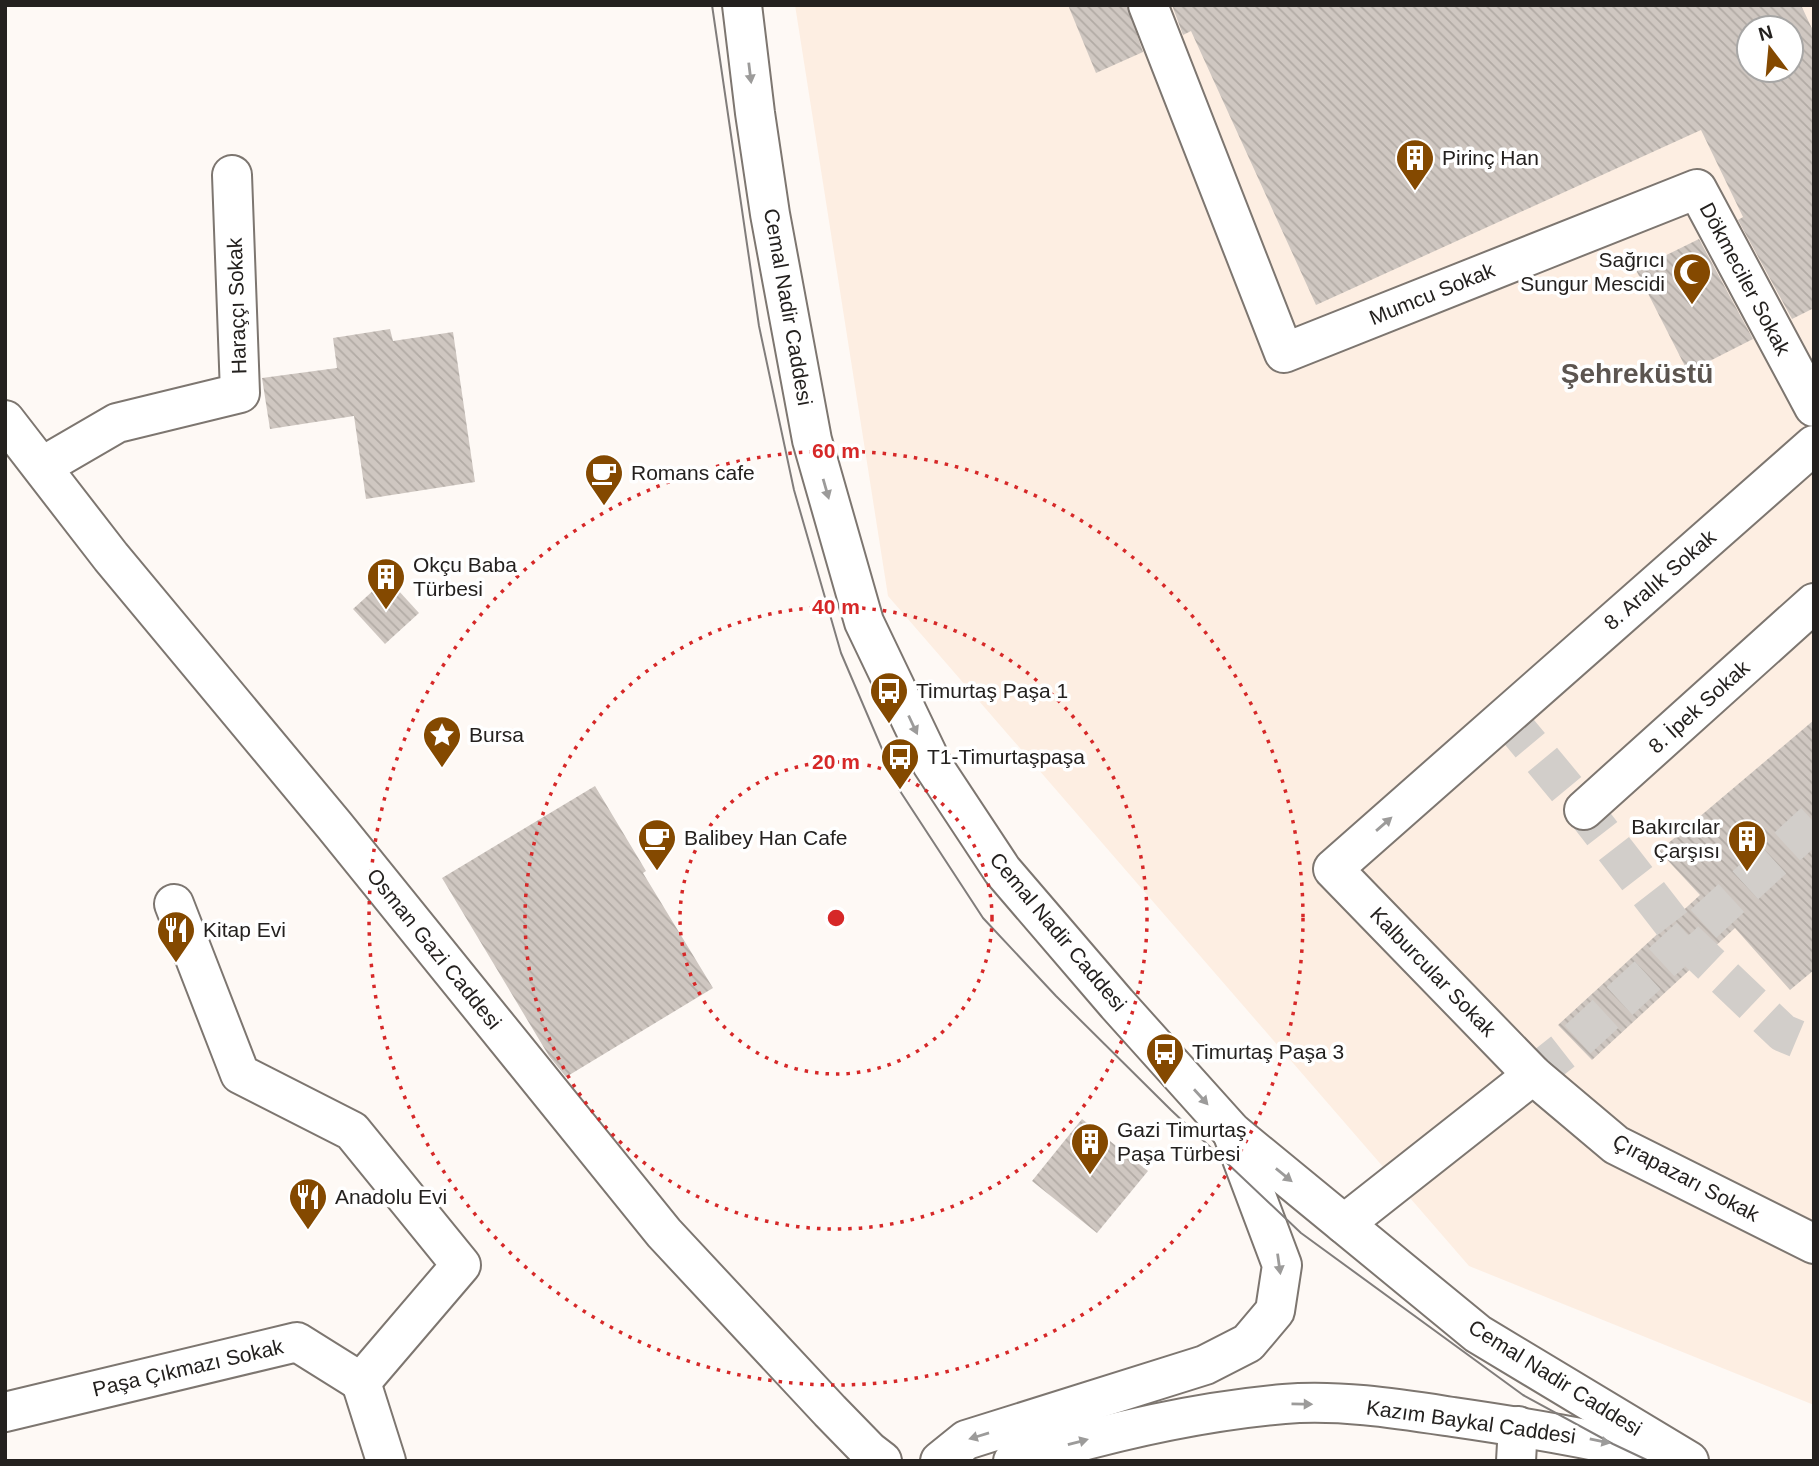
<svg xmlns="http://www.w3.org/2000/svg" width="1819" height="1466" viewBox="0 0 1819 1466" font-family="Arial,sans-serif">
<defs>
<pattern id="building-back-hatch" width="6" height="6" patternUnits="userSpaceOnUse" patternTransform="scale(1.75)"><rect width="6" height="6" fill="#cfc7c1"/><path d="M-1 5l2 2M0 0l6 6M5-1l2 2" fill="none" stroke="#b2aba5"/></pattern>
</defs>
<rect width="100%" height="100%" fill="#fef9f5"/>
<path fill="#fdeee2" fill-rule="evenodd" d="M 795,5 L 1814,5 L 1814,1405 L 1469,1266 L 888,596 ZM 1749,28 L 1791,28 L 1791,70 L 1749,70 Z"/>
<g fill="url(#building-back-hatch)" fill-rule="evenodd">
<polygon points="1068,5 1127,5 1143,52 1096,73"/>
<path d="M 1172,5 L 1801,5 L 1814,33 L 1814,308 L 1792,319 L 1738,220 L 1743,217 L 1701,130 L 1316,305 L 1191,31 L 1183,35 ZM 1749,28 L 1791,28 L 1791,70 L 1749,70 Z"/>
<polygon points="1699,239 1753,339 1688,372 1636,270"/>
<polygon points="390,329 393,341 453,332 475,482 366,499 354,416 270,429 262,378 337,368 333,338"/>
<polygon points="387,578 419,613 385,644 353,609"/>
<polygon points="1814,720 1814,970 1790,990 1735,928 1592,1060 1558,1025 1700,895 1659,851"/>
<polygon points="595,786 646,871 643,873 713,988 566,1077 549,1056 442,878"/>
<polygon points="1082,1119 1148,1171 1097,1233 1032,1181"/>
</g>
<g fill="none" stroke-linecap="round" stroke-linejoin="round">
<g stroke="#d2ceca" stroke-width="38" stroke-dasharray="38 19" stroke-linecap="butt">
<polyline points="1506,716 1584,810 1685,940 1783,1033 1814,1046"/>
<polyline points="1533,1075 1575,1042 1814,822"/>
</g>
<defs>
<g id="minor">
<polyline points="1148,5 1284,353 1697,189 1814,407"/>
<polyline points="1814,445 1333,869 1533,1075 1616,1145 1814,1244"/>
<polyline points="43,466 117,423 240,393 232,175"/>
<polyline points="1584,810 1814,603"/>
<polyline points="174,904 240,1074 352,1131 461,1265 361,1382"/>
<polyline points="1344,1224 1533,1075"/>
<polyline points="361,1382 386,1461"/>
<polyline points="5,1412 297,1342 361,1382"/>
<polyline points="1516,1461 1518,1426"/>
</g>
<g id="major">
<polyline points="742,5 755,113 770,214 812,440 864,622 932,764 1002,870 1117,1004 1232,1132 1478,1334 1689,1461"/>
<polyline points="5,420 111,557 334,825 664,1233 830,1411 869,1451 882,1461"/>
<polyline points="940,1461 966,1440 1205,1365 1248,1343 1275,1311 1282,1265 1232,1132"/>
<path d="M 1013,1461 C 1100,1434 1192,1412 1284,1404 C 1338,1399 1400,1409 1453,1417 C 1522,1427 1590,1438 1658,1455"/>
</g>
</defs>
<use href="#minor" stroke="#7d7670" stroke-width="42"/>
<use href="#major" stroke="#7d7670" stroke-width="42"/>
<use href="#minor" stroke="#fff" stroke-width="38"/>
<use href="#major" stroke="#fff" stroke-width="38"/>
<polyline stroke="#817d7b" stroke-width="2" points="712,5 759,326 794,490 841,653 900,791 983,918 1056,996 1171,1110 1301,1233 1523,1395 1613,1444 1649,1461"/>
</g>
<defs><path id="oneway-solid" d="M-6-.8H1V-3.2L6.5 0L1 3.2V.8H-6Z" transform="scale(1.75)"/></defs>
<g fill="#9c9b9a">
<use href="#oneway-solid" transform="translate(750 73) rotate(83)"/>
<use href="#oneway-solid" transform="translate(826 489) rotate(74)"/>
<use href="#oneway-solid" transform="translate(913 725) rotate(65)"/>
<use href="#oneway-solid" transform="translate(1384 824) rotate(-41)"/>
<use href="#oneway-solid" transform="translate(1201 1097) rotate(48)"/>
<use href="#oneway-solid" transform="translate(1284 1175) rotate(39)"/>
<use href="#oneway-solid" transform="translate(1279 1264) rotate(82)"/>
<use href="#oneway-solid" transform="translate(1302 1404) rotate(1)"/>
<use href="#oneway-solid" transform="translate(979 1436) rotate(163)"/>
<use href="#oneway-solid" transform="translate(1600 1441) rotate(12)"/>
<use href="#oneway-solid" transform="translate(1078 1442) rotate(-15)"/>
</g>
<g fill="none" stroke="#d62828" stroke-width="3.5" stroke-dasharray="3.5 7">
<circle cx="836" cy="918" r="156"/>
<circle cx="836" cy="918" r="311"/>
<circle cx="836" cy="918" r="467"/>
</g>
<defs>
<symbol id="building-pin" viewBox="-11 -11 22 30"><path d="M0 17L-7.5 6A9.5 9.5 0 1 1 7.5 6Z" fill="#844900" stroke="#fff"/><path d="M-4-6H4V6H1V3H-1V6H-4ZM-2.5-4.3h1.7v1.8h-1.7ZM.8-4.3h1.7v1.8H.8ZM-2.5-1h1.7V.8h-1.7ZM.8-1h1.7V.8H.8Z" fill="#fff"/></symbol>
<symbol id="mosque-pin" viewBox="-11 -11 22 30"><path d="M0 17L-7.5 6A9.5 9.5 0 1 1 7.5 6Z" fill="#844900" stroke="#fff"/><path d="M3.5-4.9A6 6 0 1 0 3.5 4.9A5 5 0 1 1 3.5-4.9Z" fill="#fff"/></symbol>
<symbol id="cafe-pin" viewBox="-11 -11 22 30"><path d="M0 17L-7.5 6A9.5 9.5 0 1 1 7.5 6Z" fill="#844900" stroke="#fff"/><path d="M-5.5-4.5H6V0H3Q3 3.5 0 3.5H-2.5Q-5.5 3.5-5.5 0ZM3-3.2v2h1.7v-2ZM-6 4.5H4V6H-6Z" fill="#fff"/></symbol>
<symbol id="bus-pin" viewBox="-11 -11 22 30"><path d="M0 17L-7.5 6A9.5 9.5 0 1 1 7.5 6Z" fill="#844900" stroke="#fff"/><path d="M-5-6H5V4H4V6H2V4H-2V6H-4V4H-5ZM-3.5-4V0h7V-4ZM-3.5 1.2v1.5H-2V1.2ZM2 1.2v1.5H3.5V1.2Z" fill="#fff"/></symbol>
<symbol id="sight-pin" viewBox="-11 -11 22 30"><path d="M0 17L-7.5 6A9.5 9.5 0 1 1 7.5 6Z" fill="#844900" stroke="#fff"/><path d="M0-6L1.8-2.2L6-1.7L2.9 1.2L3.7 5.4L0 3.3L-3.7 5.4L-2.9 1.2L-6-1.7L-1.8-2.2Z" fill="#fff"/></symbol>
<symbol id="restaurant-pin" viewBox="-11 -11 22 30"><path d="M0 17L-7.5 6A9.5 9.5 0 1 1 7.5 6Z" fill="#844900" stroke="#fff"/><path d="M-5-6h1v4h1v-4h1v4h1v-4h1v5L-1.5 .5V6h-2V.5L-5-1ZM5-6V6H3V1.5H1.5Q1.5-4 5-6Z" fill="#fff"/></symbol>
</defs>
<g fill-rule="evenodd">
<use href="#building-pin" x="1393" y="136" width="44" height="60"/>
<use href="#mosque-pin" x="1670" y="250" width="44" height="60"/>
<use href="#cafe-pin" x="582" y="451" width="44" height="60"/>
<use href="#building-pin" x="364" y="555" width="44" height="60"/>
<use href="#bus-pin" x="867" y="669" width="44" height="60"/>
<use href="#sight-pin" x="420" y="713" width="44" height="60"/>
<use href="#bus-pin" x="878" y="735" width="44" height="60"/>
<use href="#cafe-pin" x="635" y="816" width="44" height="60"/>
<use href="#building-pin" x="1725" y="817" width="44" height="60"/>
<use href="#restaurant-pin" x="154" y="908" width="44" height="60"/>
<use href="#bus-pin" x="1143" y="1030" width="44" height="60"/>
<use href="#building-pin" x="1068" y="1120" width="44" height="60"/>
<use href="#restaurant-pin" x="286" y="1175" width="44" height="60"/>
</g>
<g text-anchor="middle" stroke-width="7" stroke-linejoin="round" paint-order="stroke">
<g font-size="21" fill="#24211f" stroke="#fff" text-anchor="start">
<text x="1442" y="165">Pirinç Han</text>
<text x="1665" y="267" text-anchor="end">Sağrıcı<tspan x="1665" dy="24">Sungur Mescidi</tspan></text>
<text x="631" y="480">Romans cafe</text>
<text x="413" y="572">Okçu Baba<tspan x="413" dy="24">Türbesi</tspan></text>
<text x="916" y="698">Timurtaş Paşa 1</text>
<text x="469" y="742">Bursa</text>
<text x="927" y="764">T1-Timurtaşpaşa</text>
<text x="1720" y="834" text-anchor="end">Bakırcılar<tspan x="1720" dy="24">Çarşısı</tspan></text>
<text x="684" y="845">Balibey Han Cafe</text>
<text x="203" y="937">Kitap Evi</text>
<text x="1192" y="1059">Timurtaş Paşa 3</text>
<text x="1117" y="1137">Gazi Timurtaş<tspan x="1117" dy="24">Paşa Türbesi</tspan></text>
<text x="335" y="1204">Anadolu Evi</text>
</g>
<g font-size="21" fill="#24211f" stroke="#fff">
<text transform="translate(1745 279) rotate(62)" y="7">Dökmeciler Sokak</text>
<text transform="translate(1432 294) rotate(-22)" y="7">Mumcu Sokak</text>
<text transform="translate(237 306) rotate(-92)" y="7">Haraççı Sokak</text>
<text transform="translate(788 307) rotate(80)" y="7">Cemal Nadir Caddesi</text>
<text transform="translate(1660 580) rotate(-41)" y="7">8. Aralık Sokak</text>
<text transform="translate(1699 707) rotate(-42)" y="7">8. İpek Sokak</text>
<text transform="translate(1058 932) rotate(50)" y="7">Cemal Nadir Caddesi</text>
<text transform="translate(434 949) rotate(51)" y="7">Osman Gazi Caddesi</text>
<text transform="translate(1433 972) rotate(46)" y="7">Kalburcular Sokak</text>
<text transform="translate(1686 1178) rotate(28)" y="7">Çırapazarı Sokak</text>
<text transform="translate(188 1368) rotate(-13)" y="7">Paşa Çıkmazı Sokak</text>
<text transform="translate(1555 1378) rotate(32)" y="7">Cemal Nadir Caddesi</text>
<text transform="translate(1471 1422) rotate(8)" y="7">Kazım Baykal Caddesi</text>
</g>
<g font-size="28" font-weight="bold" fill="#5c5550" stroke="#fff">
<text x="1637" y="383">Şehreküstü</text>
</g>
</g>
<circle cx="836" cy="918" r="10" fill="#d62828" stroke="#fff" stroke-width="3.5"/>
<g font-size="21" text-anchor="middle" font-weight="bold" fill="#d62828" stroke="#fff" stroke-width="7" stroke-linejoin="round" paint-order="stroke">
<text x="836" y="458">60 m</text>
<text x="836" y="614">40 m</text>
<text x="836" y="769">20 m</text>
</g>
<rect width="1819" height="1466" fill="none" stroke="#24211f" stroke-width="14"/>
<g transform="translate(1770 49) rotate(344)"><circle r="33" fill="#ffffff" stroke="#a7a6a5" stroke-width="2"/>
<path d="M0-5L12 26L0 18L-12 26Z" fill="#844900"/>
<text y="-10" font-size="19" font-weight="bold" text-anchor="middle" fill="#24211f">N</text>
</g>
</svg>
